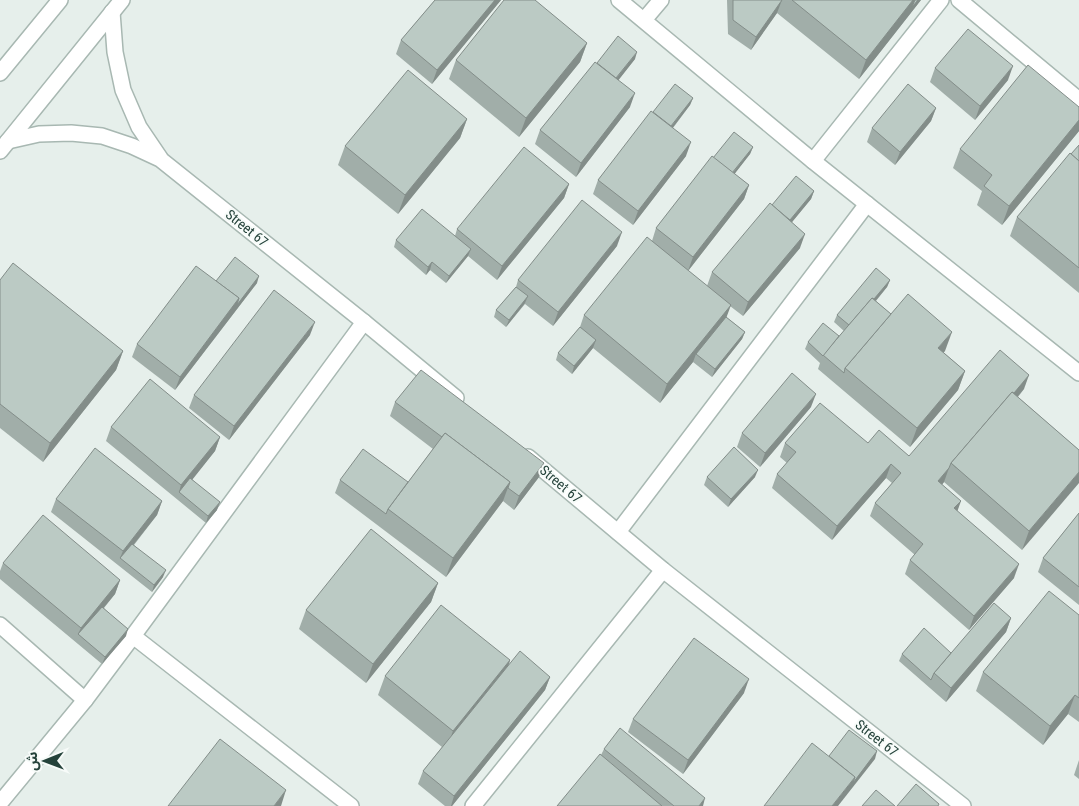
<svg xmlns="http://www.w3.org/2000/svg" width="1079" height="806" viewBox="0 0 1079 806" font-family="'Roboto Condensed','Noto Sans Arabic',sans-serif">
<rect width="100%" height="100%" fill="#e6efeb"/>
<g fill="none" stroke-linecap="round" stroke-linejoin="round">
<defs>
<g id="minor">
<polyline points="619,0 813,161 1079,373"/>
<polyline points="959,0 1079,100"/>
<polyline points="112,12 115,52 123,90 139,127 160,158"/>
<polyline points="644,20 661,0"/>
<polyline points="8,141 39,134 71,133 102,136 132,146 160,159 364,322 456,398"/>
<polyline points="813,161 941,0"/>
<polyline points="528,457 663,570 963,806"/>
<polyline points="618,532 867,204"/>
<polyline points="0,625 85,700"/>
<polyline points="133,636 351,806"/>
<polyline points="0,803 85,700 133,636 364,322"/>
<polyline points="473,806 663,570"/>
</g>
<g id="tertiary">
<polyline points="0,73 60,0"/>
<polyline points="0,151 122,0"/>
</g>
</defs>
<use href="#minor" stroke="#a8b8b2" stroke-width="18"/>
<use href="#tertiary" stroke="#a8b8b2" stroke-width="18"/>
<use href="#minor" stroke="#fff" stroke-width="15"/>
<use href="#tertiary" stroke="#fff" stroke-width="15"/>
</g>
<g fill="#a1aea9">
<polygon points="435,0 501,0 432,84 396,54 401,40"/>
<polygon points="727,0 921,0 859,79 777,13 751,50 728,34"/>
<polygon points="587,43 580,62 519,137 449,79 456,60"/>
<polygon points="635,59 618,80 630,107 576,177 535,144 540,130 597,63"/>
<polygon points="935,68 1008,80 975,120 930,82"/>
<polygon points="693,98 690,105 673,128 686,156 633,225 593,194 598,180 653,112"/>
<polygon points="1079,107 1079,131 1002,225 977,205 982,191 953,168 960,149"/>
<polygon points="936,108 931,121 895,165 867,142 872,128"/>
<polygon points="467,119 460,138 398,214 338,165 345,146"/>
<polygon points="1079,145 1079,293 1010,236 1017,217"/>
<polygon points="753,147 750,154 734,174 749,185 744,199 688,271 707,286 712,272 772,205 814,191 811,199 792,222 800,248 743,316 730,306 726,317 745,332 742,339 712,377 693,362 660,403 593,348 572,374 556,360 558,353 580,327 584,315 652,241 656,228 713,157"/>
<polygon points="569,184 564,198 497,280 468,256 446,283 430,270 426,275 394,247 396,240 455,236 457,229"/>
<polygon points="617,246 553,326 525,304 506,327 494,317 496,310 516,287 518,280"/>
<polygon points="0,280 123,351 116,370 43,462 0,428"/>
<polygon points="890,280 887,287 876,301 891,314 945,351 943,352 965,371 958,390 910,447 818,369 820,363 805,349 808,342 839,336 844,331 834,322 837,315"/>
<polygon points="216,281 257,283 175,390 132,357 137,344"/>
<polygon points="310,335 229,440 189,408 194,395"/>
<polygon points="1024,389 1018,397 1079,450 1022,550 944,482 942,485 957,511 1014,578 969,630 905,574 910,560 915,555 870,516 875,503 892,483 886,478 832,540 772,488 777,474 787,463 780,457 785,443 868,443 909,456"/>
<polygon points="395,402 544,463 539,477 514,510 503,501 446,577 335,493 340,480 408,482 433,449 390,416"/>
<polygon points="811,407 760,467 737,447 742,433"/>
<polygon points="111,427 220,437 215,451 192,479 217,510 206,523 106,441"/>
<polygon points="707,477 755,477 728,507 704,485"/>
<polygon points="56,499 162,501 157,515 134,545 163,577 152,592 51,512"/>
<polygon points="1079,513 1079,605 1038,572 1043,558"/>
<polygon points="3,563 120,580 115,594 104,608 126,636 102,664 0,579 0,571"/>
<polygon points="438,583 431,602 366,683 299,629 306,610"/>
<polygon points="1079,615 1079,722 1068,714 1043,745 976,691 983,672"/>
<polygon points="1011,618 1006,632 946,702 899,661 902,654 951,653"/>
<polygon points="510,660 509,665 550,677 545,690 452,806 445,806 418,784 423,771 442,747 378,695 385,676"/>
<polygon points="744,693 683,774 628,732 633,719"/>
<polygon points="604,749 703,806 557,806 601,755"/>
<polygon points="1079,760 1079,779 1074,775"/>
</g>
<g fill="#838d89">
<polygon points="495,0 501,0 432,84 437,70"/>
<polygon points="782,0 777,13 751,50 756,37"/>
<polygon points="913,0 921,0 859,79 866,60"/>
<polygon points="587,43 580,62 519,137 526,118"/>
<polygon points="637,52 635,59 610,91 612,84"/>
<polygon points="1013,66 1008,80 975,120 980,106"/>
<polygon points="635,93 630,107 576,177 581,163"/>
<polygon points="693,98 690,105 664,139 667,132"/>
<polygon points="936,108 931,121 895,165 900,152"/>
<polygon points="467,119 460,138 398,214 405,195"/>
<polygon points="1079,120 1079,131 1002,225 1009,206"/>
<polygon points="691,142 686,156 633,225 638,211"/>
<polygon points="753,147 750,154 726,185 729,178"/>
<polygon points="569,184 564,198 497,280 502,266"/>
<polygon points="749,185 744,199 688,271 693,257"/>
<polygon points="814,191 811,199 783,233 785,226"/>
<polygon points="622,232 617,246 553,326 558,312"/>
<polygon points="805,234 800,248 743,316 748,302"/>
<polygon points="471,249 468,256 446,283 449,276"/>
<polygon points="432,262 430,270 426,275 428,267"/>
<polygon points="259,276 257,283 175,390 180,377 239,298"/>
<polygon points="890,280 887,287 848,334 850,327"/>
<polygon points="528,296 525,303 506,327 509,320"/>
<polygon points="731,305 724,324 696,354 693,362 660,403 667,384"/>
<polygon points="315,322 310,335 229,440 234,426"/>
<polygon points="745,332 742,339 712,377 715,369"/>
<polygon points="952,332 945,351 931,367 938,348"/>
<polygon points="596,340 593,348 572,374 574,366"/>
<polygon points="123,351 116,370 43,462 50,443"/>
<polygon points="965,371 958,390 910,447 917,428"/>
<polygon points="1029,375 1024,389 956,468 952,464"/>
<polygon points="816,394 811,407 760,467 765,453"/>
<polygon points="220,437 215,451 181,494 179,492 181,485"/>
<polygon points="544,463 539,477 514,510 519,496"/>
<polygon points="891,464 886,478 832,540 837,526"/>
<polygon points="949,468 944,482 933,495 938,481"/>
<polygon points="758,470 755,477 728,507 731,499"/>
<polygon points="1079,472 1079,483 1022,550 1029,531"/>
<polygon points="510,482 503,501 446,577 453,558"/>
<polygon points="162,501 157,515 122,559 120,558 123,551"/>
<polygon points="961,501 956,515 954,508"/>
<polygon points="220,502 217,510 206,523 208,516"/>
<polygon points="1019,564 1014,578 969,630 974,616"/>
<polygon points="166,570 163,577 152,592 154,585"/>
<polygon points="120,580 115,594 80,636 78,634 81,628"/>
<polygon points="438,583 431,602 366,683 373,664"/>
<polygon points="1011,618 1006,632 946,702 951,688"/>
<polygon points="128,629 126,636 102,664 105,657"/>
<polygon points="510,660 504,680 446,750 453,731"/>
<polygon points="550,677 545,690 452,806 451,806 454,796"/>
<polygon points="749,679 744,693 683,774 688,760"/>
<polygon points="1075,695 1068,714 1043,745 1050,726"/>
<polygon points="877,751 875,759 838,806 832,806 855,777"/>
<polygon points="286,790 281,806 274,806"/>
<polygon points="705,798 703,806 699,806"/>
</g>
<g fill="#bbcac4" stroke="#838d89">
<polygon points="435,0 495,0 437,70 401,40"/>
<polygon points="504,0 535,0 587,43 526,118 456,60"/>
<polygon points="733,0 782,0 756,37 733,20"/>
<polygon points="792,0 913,0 866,60"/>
<polygon points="915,0 918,0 912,7"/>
<polygon points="968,29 1013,66 980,106 935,68"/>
<polygon points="618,36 637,52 616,78 597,63"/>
<polygon points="595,62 635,93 581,163 540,130"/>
<polygon points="1028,65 1079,107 1079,120 1009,206 984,186 992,175 960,149"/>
<polygon points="408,70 467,119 405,195 345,146"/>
<polygon points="675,84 693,98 671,126 653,112"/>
<polygon points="908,84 936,108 900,152 872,128"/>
<polygon points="651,111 691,142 638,211 598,180"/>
<polygon points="734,132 753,147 732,173 713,158"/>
<polygon points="1079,145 1079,161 1071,154"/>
<polygon points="524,147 569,184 502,266 457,229"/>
<polygon points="1070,153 1079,161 1079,268 1017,217"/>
<polygon points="712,156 749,185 693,257 656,228"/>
<polygon points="796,176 814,191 790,220 772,205"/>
<polygon points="582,200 622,232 558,312 518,280"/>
<polygon points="770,203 805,234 748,302 712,272"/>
<polygon points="422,209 471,249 449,276 432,262 428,267 396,240"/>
<polygon points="647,237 731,305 667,384 584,315"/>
<polygon points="235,257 259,276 237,305 239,298 216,281"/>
<polygon points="13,263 123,351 50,443 0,404 0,280"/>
<polygon points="196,266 239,298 180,377 137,344"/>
<polygon points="876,268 890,280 874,299 872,298 849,325 837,315"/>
<polygon points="516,287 528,296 509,320 496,310"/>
<polygon points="274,290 315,322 234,426 194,395"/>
<polygon points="908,294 952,332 938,348 965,371 917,428 845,368"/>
<polygon points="872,298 891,314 845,368 844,373 823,355"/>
<polygon points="726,317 745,332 715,369 696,354"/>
<polygon points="823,323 839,336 823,356 808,342"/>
<polygon points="580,327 596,340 574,366 558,353"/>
<polygon points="1000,350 1029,375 1014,393 1012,392 951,463 949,468 938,481 961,501 954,508 1019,564 974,616 910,560 923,544 875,503 901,473 891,464 837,526 777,474 796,452 785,443 820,403 868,443 879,430 909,456"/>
<polygon points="421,370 544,463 519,496 508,488 510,482 445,433 442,437 395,402"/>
<polygon points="792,373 816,394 765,453 742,433"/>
<polygon points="150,379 220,437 181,485 111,427"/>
<polygon points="1012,392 1079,450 1079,472 1029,531 951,463"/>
<polygon points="445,433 510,482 453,558 388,509"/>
<polygon points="734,447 758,470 731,499 707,477"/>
<polygon points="95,448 162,501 123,551 56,499"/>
<polygon points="363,449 408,482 388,509 386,514 340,480"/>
<polygon points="190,478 220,502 208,516 179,492"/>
<polygon points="1079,513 1079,587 1043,558"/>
<polygon points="43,515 120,580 81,628 3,563"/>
<polygon points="371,529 438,583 373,664 306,610"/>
<polygon points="132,544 166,570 154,585 120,558"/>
<polygon points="1049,591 1079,615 1079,698 1075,695 1050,726 983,672"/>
<polygon points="994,603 1011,618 951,688 934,673"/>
<polygon points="441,605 510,660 453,731 385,676"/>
<polygon points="102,607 128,629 105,657 78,634"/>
<polygon points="924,628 951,653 934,673 931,680 902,654"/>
<polygon points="694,638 749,679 688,760 633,719"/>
<polygon points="520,651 550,677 454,796 423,771"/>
<polygon points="620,728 705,798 699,806 674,806 604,749"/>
<polygon points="849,730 877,751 853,783 855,777 829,756"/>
<polygon points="220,739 286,790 274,806 168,806"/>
<polygon points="812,743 855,777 832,806 764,806"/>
<polygon points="600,754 662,806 557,806"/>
<polygon points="916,784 939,804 938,806 897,806"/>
<polygon points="876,790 895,806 862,806"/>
</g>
<g text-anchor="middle" stroke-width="4" stroke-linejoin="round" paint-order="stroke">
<g font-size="14" fill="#24423a" stroke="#f7fbf9">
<text transform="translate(247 228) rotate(39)" y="5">Street 67</text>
<text transform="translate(561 484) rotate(40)" y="5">Street 67</text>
<text transform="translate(877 738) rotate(38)" y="5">Street 67</text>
</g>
</g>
<g transform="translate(45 761) rotate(269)" stroke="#f7fbf9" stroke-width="4" paint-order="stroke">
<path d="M0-4L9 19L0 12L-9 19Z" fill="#24423a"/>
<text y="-8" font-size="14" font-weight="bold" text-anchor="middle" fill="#24423a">ش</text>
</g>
</svg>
